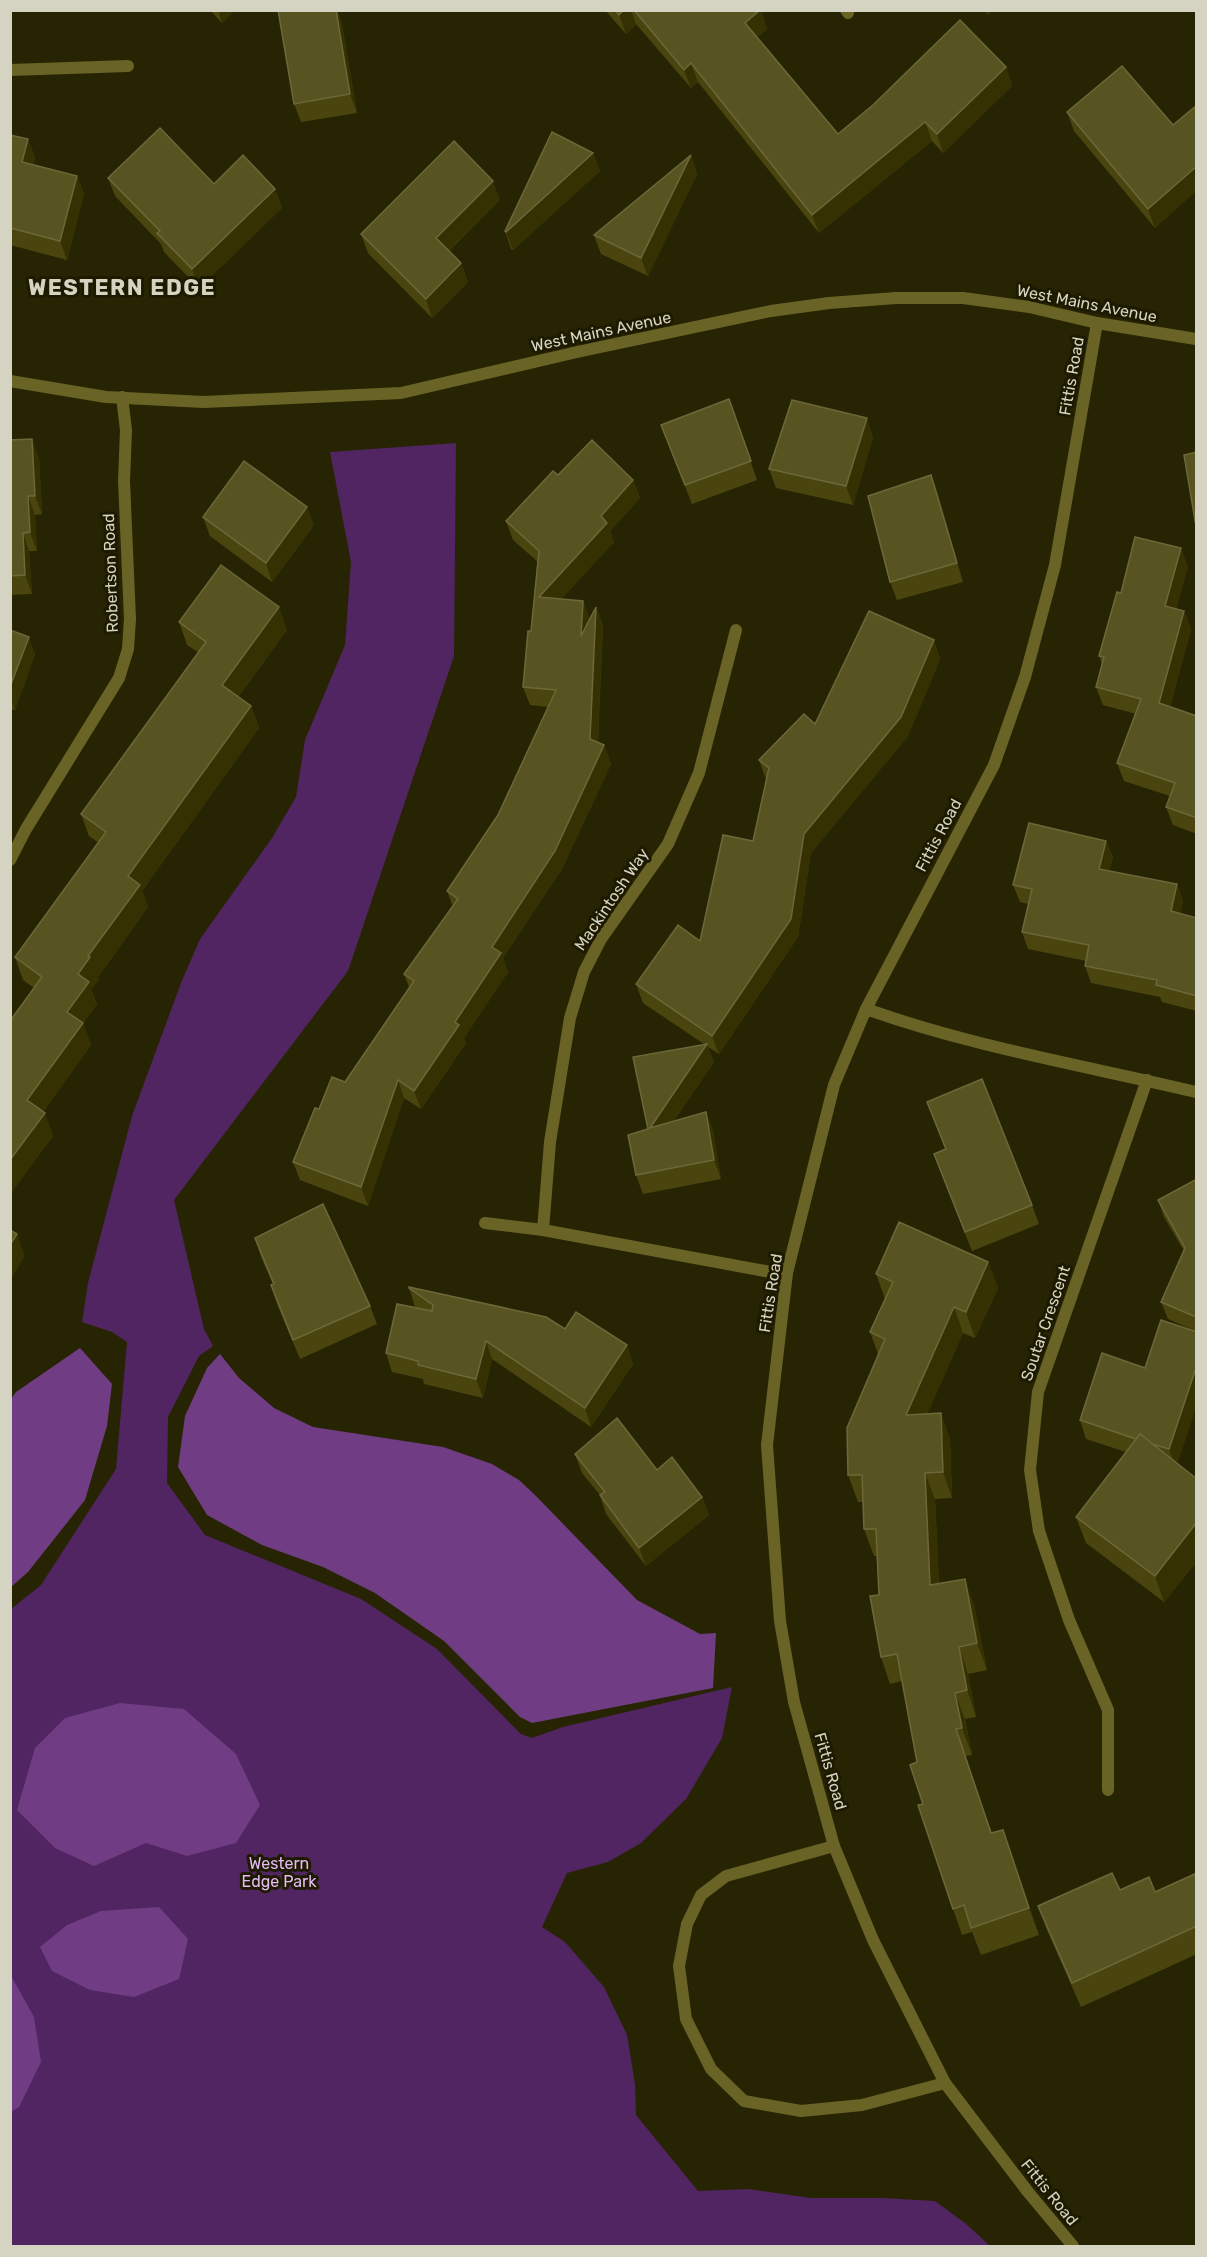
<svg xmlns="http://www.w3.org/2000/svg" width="1207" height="2257" viewBox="0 0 1207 2257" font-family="Rubik,sans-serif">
<rect width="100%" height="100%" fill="#272404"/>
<polygon fill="#512561" points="456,443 454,656 348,971 174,1200 204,1329 213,1346 199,1356 168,1417 167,1483 205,1535 361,1599 437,1649 508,1721 521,1734 532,1738 563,1727 732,1687 722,1738 686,1799 641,1843 608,1862 567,1873 542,1927 565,1942 604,1987 627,2035 635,2084 636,2115 698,2191 748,2189 811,2198 883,2198 935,2201 965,2223 990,2246 11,2246 11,1609 41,1585 116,1469 127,1342 112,1332 82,1322 88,1283 132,1116 181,983 200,939 272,838 296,797 305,740 345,645 351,562 330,452"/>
<g fill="#703d84">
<polygon points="80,1348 112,1384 107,1426 85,1500 28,1572 11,1587 11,1399 16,1392"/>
<polygon points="220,1354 239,1378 274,1408 313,1427 443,1447 492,1464 519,1480 535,1495 637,1600 700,1634 716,1633 713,1688 532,1723 520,1717 444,1641 375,1593 323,1567 262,1545 207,1515 178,1467 185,1416 207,1368"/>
<polygon points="120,1703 184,1709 236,1754 260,1805 236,1843 187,1856 146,1843 94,1866 55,1848 17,1810 35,1748 65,1718"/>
<polygon points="159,1907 188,1939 179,1979 134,1997 90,1990 52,1971 40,1947 67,1925 101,1911"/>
<polygon points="10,1974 34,2017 41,2062 19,2107 11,2112"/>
</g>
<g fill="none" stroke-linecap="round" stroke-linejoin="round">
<polyline stroke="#696426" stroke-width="12" points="834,1846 726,1876 701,1895 687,1924 679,1966 686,2019 711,2069 744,2101 801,2111 862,2105 945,2083"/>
<g stroke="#696426" stroke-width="12">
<polyline points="846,10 848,13"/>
<polyline points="10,70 128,66"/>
<polyline points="736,630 699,773 668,844 601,939 584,972 570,1018 550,1142 543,1230 765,1271 787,1273"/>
<polyline points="10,860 26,829 119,678 128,649 130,619 124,481 126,430 122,397"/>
<path d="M 866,1009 C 973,1047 1087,1066 1196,1092"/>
<polyline points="485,1223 543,1230"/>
<polyline points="1108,1790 1108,1710 1069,1620 1039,1531 1030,1470 1038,1392 1147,1080"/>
</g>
<g stroke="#696426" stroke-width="12">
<polyline points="10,381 106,397 204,402 401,393 577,352 771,311 829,303 896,298 963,298 1029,307 1097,323 1196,339"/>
<polyline points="1073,2246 1028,2192 945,2083 873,1940 834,1846 794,1702 780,1621 767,1445 787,1273 834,1085 866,1009 994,765 1025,677 1055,565 1097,323"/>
</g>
</g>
<g fill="#4a450e">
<polygon points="210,10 235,10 222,23"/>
<polygon points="278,10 337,10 342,25 357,113 301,122 294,104"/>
<polygon points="605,10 761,10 767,29 757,37 838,134 1006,67 1012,86 943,153 932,141 819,233 698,82 691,88 636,24 626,34"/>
<polygon points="1197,105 1197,190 1155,228 1074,131 1067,112 1173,125"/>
<polygon points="10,135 28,139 35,158 33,164 77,176 84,194 67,260 10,245"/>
<polygon points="593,153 600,171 513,250 511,249 505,231"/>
<polygon points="691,155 697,174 648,276 601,254 594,235"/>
<polygon points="108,178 214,184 275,189 282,208 199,288 164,252 161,244 115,196"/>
<polygon points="500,200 449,251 461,263 468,282 432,318 368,253 361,234"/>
<polygon points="729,399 757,480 692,504 661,425"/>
<polygon points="873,437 853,505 776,488 769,469"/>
<polygon points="10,440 39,458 42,514 35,515 37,551 29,551 32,594 10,595"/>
<polygon points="558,475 633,480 640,498 610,531 614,542 561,599 583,601 589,619 596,607 603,625 598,742 604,745 611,764 562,869 503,958 508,972 464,1038 466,1043 421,1109 404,1098 368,1206 300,1180 293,1162 319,1109 345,1082 409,987 404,974 453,907 447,891 498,815 548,707 530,705 523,687 531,631 538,562 513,540 506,521"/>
<polygon points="931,475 938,494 963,582 897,600 890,582"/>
<polygon points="203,517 314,525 272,582 210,536"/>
<polygon points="1188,566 1176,609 1184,611 1191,629 1170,707 1197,716 1197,834 1173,825 1166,807 1170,796 1124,781 1117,763 1136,714 1103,705 1096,687 1102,664 1099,656 1121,593"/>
<polygon points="179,622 287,630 238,697 251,706 259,728 142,891 148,907 98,977 99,980 91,989 97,1004 83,1023 91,1045 43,1112 53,1136 10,1194 34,988 23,980 15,957 99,843 89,836 81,814 198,652 187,645"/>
<polygon points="10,630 35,654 15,710 10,709"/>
<polygon points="934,640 940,659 908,736 811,853 798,937 719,1054 708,1047 714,1062 673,1122 706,1112 713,1131 721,1179 643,1194 636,1175 648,1129 704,1044 643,1003 636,984 700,941 753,841 766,779 759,760 815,724"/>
<polygon points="1106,841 1113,858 1109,871 1177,884 1183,901 1180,914 1197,918 1197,1011 1162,1002 1160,997 1091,983 1085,966 1086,961 1028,949 1022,932 1028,904 1020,902 1013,885"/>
<polygon points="927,1102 1032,1205 1039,1224 972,1251 934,1154 945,1149"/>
<polygon points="1197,1179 1197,1332 1168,1319 1161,1302 1184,1251 1164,1217 1158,1200"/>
<polygon points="255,1238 370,1306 377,1324 300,1359 277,1304 271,1285 273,1284 261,1257"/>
<polygon points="988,1262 998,1288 975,1338 963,1333 927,1414 941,1413 950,1440 952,1498 935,1499 939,1584 974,1605 987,1670 968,1674 976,1717 965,1719 972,1755 965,1756 992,1833 1003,1830 1039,1935 981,1955 972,1932 962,1935 953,1909 923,1804 917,1762 902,1681 890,1684 881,1657 877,1556 874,1556 864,1529 863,1502 858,1502 848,1475 878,1354 870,1332 885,1299 876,1274"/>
<polygon points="409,1288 627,1345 633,1364 591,1427 492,1359 483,1398 424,1384 423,1379 392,1372 386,1353 417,1308 415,1307"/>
<polygon points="1197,1332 1197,1404 1177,1464 1197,1479 1197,1561 1164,1602 1086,1543 1076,1517 1126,1452 1086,1439 1080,1420 1145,1368"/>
<polygon points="575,1454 657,1470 702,1497 709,1515 646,1566 606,1514 600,1495 582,1473"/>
<polygon points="1197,1873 1197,1954 1081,2007 1047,1930 1038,1906 1120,1890 1155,1892"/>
</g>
<g fill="#353102">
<polygon points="218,10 235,10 222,23"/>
<polygon points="336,10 342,25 357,113 350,94"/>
<polygon points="624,10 631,10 636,24 626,34 619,15"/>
<polygon points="761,10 767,29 752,41 745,23"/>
<polygon points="985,10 993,10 987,16"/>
<polygon points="691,63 698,82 691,88 684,70"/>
<polygon points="1006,67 1012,86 943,153 937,134"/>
<polygon points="925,122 932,141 819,233 812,215"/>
<polygon points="28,139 35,158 29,180 22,162"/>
<polygon points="593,153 600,171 513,250 506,232"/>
<polygon points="691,155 697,174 648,276 641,258"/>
<polygon points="1197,166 1197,190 1155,228 1148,209"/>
<polygon points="77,176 84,194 67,260 60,241"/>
<polygon points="493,181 500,200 443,256 436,238"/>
<polygon points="275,189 282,208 199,288 192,269"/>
<polygon points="461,263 468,282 432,318 426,299"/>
<polygon points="867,418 873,437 853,505 846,486"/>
<polygon points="32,439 39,458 42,514 35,496"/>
<polygon points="931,475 938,494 963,582 957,563"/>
<polygon points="633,480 640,498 610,531 614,542 546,615 539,597 601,516"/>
<polygon points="28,496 35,515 37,551 30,532"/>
<polygon points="307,507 314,525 272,582 266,563"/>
<polygon points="23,533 29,551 32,594 25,575"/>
<polygon points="1181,548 1188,566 1172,624 1165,606"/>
<polygon points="583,601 590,619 581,636"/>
<polygon points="279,607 287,630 230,707 222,685"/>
<polygon points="596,607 603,625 597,757 590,739"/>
<polygon points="1184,611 1191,629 1166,721 1159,703"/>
<polygon points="29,637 35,654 15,710 10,699 10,687"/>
<polygon points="934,640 940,659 908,736 811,853 798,937 719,1054 712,1036 804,834"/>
<polygon points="251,706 259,728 142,891 148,907 98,977 99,980 91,989 97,1004 83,1023 91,1045 35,1123 27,1100 78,974 88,956 128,876"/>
<polygon points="604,745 611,764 562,869 503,958 508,972 464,1038 466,1043 421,1109 414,1091 492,947"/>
<polygon points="1106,841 1113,858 1105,886 1099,869"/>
<polygon points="1177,884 1183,901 1177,929 1171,911"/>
<polygon points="707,1044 714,1062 656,1147 650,1128"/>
<polygon points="398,1080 404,1098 368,1206 361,1187"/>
<polygon points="706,1112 713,1131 721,1179 714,1160"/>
<polygon points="45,1113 53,1136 10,1194 10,1160"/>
<polygon points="17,1234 25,1256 10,1281 10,1245"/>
<polygon points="988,1262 998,1288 975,1338 966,1312"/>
<polygon points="954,1307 963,1333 915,1441 906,1415"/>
<polygon points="486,1341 492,1359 483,1398 476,1379"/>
<polygon points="627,1345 633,1364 591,1427 585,1408"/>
<polygon points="1197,1365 1197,1404 1176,1468 1169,1449"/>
<polygon points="941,1413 950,1440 952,1498 943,1472"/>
<polygon points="925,1473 935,1499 940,1611 930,1585"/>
<polygon points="702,1497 709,1515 646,1566 639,1548"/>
<polygon points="1197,1522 1197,1561 1164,1602 1155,1576"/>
<polygon points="965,1579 974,1605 987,1670 977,1643"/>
<polygon points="959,1647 968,1674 976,1717 967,1690"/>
<polygon points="955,1693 965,1719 972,1755 962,1728"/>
<polygon points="1003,1830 1013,1856 1039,1935 1029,1908"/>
</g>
<g fill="#585421" stroke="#6c683a" stroke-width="1.5">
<polygon points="278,10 336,10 350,94 294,104"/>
<polygon points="615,10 624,10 619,15"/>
<polygon points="634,10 760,10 745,23 838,134 873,105 960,20 1006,67 937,134 925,122 812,215 691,63 684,70"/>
<polygon points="1122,66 1173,125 1197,105 1197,166 1148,209 1067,112"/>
<polygon points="160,128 214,184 243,155 275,189 192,269 157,233 160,231 108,178"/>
<polygon points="552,132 593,153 506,232 505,231"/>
<polygon points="10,135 28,139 22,162 77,176 60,241 10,228"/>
<polygon points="454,141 493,181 436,238 461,263 426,299 361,234"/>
<polygon points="691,155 641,258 594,235"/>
<polygon points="729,399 751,461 685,485 661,425"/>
<polygon points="792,400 867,418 846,486 769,469"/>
<polygon points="32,439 35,496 28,496 30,532 23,533 25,575 10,576 10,440"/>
<polygon points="592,440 633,480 601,516 607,523 539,597 583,601 581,636 596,607 590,739 604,745 555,851 492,947 501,953 455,1022 459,1025 414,1091 398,1080 361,1187 293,1162 315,1108 319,1109 332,1077 345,1082 414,981 404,974 458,899 447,891 498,815 556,690 523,687 528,631 531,631 539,551 506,521 553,471 558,475"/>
<polygon points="1197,452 1197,526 1196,526 1184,455"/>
<polygon points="244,461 307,507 266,563 203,517"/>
<polygon points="931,475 957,563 890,582 868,496"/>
<polygon points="1135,537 1181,548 1165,606 1184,611 1159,703 1197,716 1197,818 1166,807 1175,783 1117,763 1141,699 1096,687 1104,657 1099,656 1117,592 1121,593"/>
<polygon points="221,565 279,607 222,685 251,706 128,876 140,885 88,956 90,957 78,974 89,982 67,1012 83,1023 27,1100 45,1113 10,1160 10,1021 42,977 15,957 106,832 81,814 206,642 179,622"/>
<polygon points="869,611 934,640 901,717 804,834 791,919 712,1036 636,984 678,925 700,941 723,835 753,841 769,768 759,760 804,714 815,724"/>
<polygon points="10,630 29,637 10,687"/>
<polygon points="1029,823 1106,841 1099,869 1177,884 1171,911 1197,918 1197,996 1156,985 1157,980 1085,966 1089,945 1022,932 1032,889 1013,885"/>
<polygon points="707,1044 650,1128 706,1112 714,1160 636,1175 628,1135 648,1129 633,1057"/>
<polygon points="982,1079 1032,1205 965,1232 934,1154 946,1149 927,1102"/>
<polygon points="1197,1179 1197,1317 1196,1317 1161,1302 1185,1248 1158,1200"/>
<polygon points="323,1204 370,1306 293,1340 271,1285 274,1284 255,1238"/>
<polygon points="899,1222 988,1262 966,1312 954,1307 906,1415 941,1413 943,1472 925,1473 930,1585 965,1579 977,1643 959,1647 967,1690 955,1693 962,1728 956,1729 991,1833 1003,1830 1029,1908 971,1928 964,1905 953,1909 918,1805 923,1804 910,1765 917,1762 897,1654 881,1657 870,1596 879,1595 876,1529 864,1529 862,1475 848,1475 847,1428 885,1339 870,1332 893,1282 876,1274"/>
<polygon points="10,1230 17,1234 10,1245"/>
<polygon points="409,1287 546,1317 565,1329 576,1312 627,1345 585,1408 486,1341 476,1379 418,1365 418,1361 386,1353 397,1304 432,1311 433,1305 409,1288"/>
<polygon points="1161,1320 1197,1332 1197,1365 1169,1449 1152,1444 1140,1434 1136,1439 1080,1420 1102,1353 1145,1368"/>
<polygon points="617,1418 657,1470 672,1457 702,1497 639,1548 600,1495 605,1492 575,1454"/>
<polygon points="1140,1434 1197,1479 1197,1522 1155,1576 1076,1517"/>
<polygon points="1112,1873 1120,1890 1149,1877 1155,1892 1197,1873 1197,1926 1072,1983 1038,1906"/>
</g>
<g text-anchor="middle" stroke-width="6" stroke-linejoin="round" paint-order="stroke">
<g font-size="16" fill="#d5d4c2" stroke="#1d1a00">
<text transform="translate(1087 303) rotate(11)" y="6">West Mains Avenue</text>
<text transform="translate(601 331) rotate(-12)" y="6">West Mains Avenue</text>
<text transform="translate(1071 376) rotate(-80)" y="6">Fittis Road</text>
<text transform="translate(110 573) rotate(-92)" y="6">Robertson Road</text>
<text transform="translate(938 835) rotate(-62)" y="6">Fittis Road</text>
<text transform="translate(611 899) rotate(-56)" y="6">Mackintosh Way</text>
<text transform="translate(770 1293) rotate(-81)" y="6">Fittis Road</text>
<text transform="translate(1045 1323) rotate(-71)" y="6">Soutar Crescent</text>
<text transform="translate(831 1771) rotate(74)" y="6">Fittis Road</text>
<text transform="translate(1050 2192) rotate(51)" y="6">Fittis Road</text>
</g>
<g font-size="16" fill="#e3baf4" stroke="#1d1a00">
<text x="279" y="1869">Western<tspan x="279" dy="18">Edge Park</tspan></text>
</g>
<g font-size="22" font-weight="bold" letter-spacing="1.5" fill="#d5d4c2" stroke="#1d1a00">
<text x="122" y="295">WESTERN EDGE</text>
</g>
</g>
<rect width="1207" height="2257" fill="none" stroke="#d5d4c2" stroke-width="24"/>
</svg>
